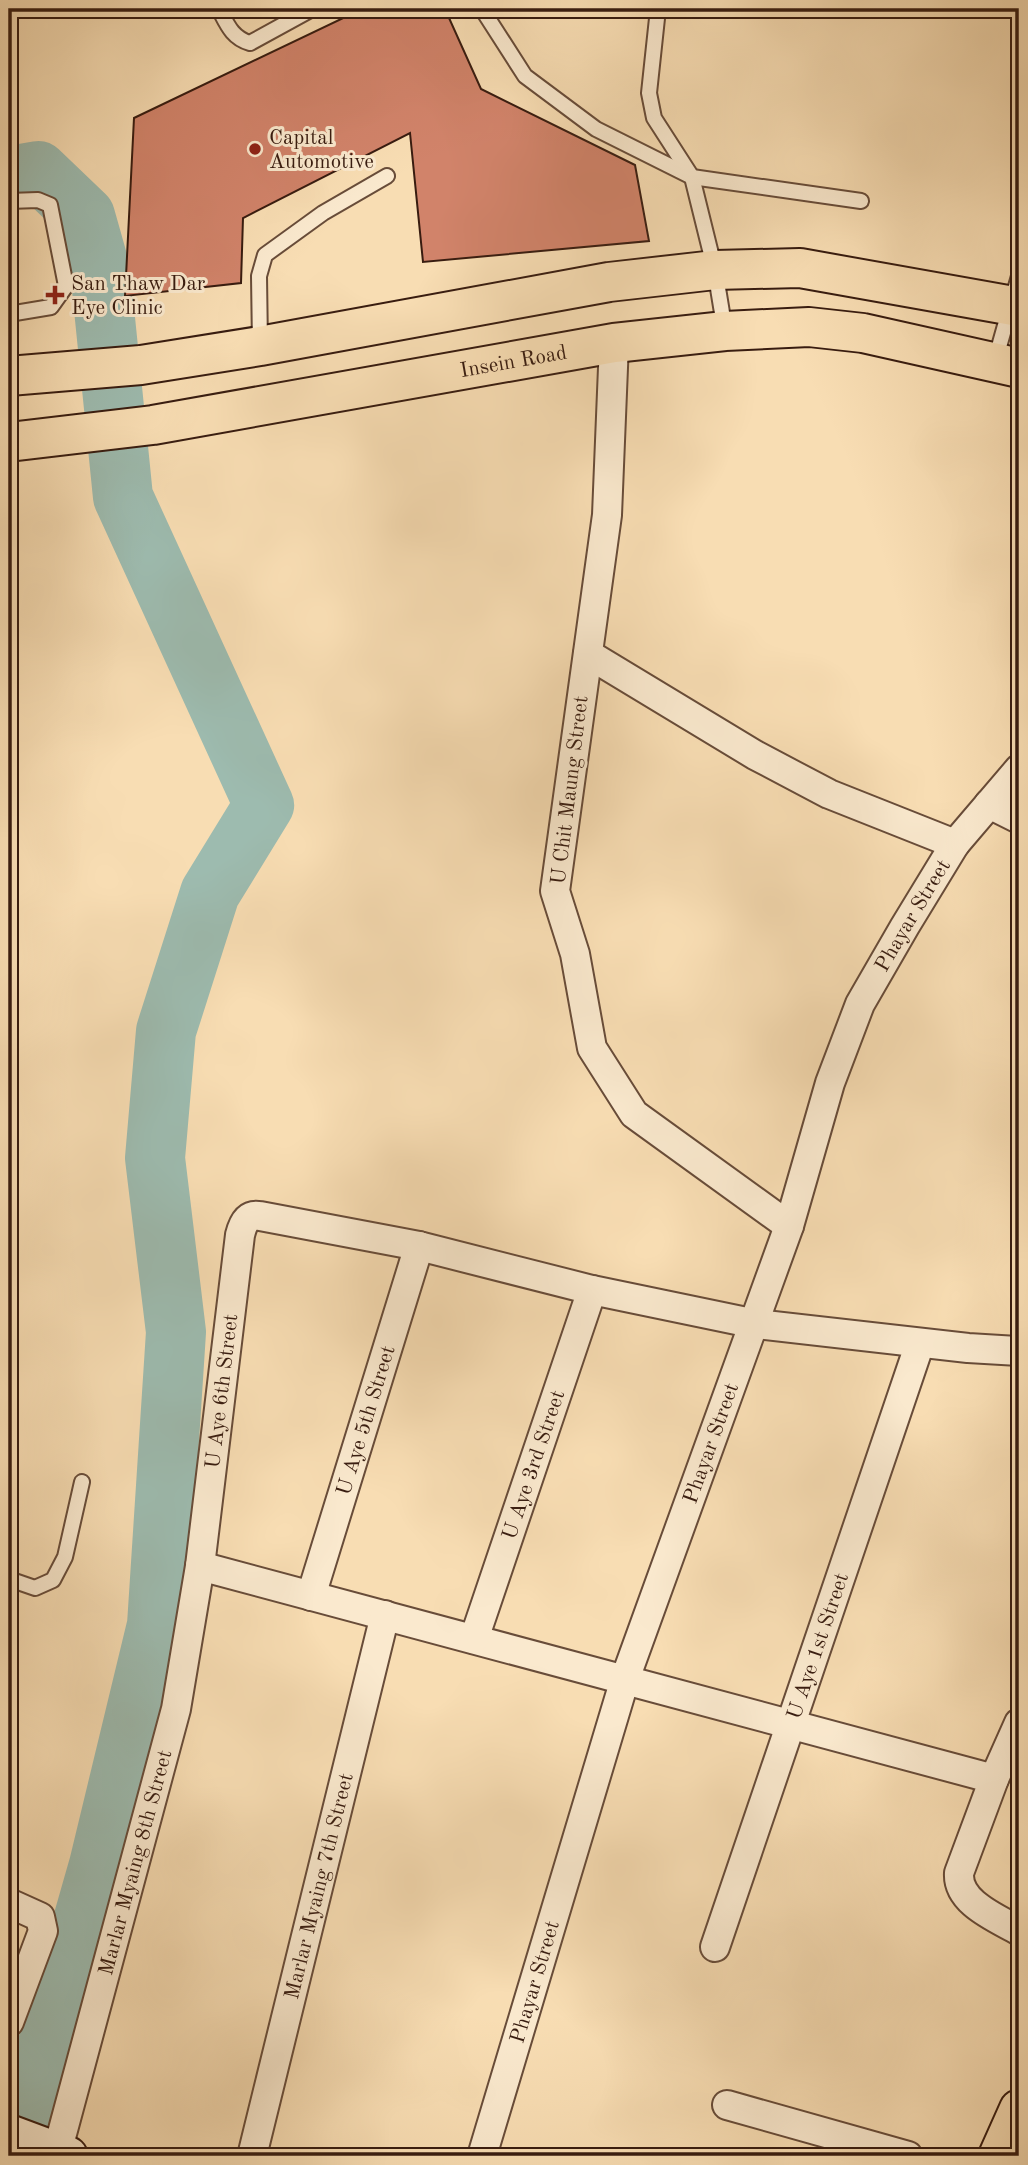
<svg xmlns="http://www.w3.org/2000/svg" width="1028" height="2165" viewBox="0 0 1028 2165" font-family="'Old Standard TT',serif">
<rect width="100%" height="100%" fill="#f8ddb3"/>
<filter id="stains"><feTurbulence type="fractalNoise" baseFrequency=".00286" numOctaves="4"/><feColorMatrix values="0 0 0 0 .2 0 0 0 0 .09 0 0 0 0 .02 0 0 0 .5 -.17"/></filter>
<radialGradient id="worn" r=".72"><stop offset=".6" stop-color="#630" stop-opacity="0"/><stop offset="1" stop-color="#630" stop-opacity=".3"/></radialGradient>
<g fill="none" stroke-linecap="round" stroke-linejoin="round">
<polyline stroke="#9dbbaf" stroke-width="60" points="9,176 38,171 85,216 100,269 123,497 264,805 210,893 166,1031 155,1158 176,1332 157,1625 99,1865 45,2054 11,2156"/>
</g>
<polygon fill="#d1836a" stroke="#381c10" stroke-width="2" points="362,9 445,9 481,89 635,165 649,241 423,262 410,133 243,218 241,283 125,296 134,118"/>
<g fill="none" stroke-linecap="round" stroke-linejoin="round">
<defs>
<g id="lane">
<path d="M 219,9 C 227,24 232,38 250,43 L 312,9"/>
<polyline points="482,9 525,76 596,129 692,177 861,201"/>
<polyline points="658,9 649,93 654,118 692,177 715,270 725,331"/>
<polyline points="9,201 38,200 50,205 66,286 51,307 9,314"/>
<polyline points="260,345 259,276 265,255 323,213 387,176"/>
<polyline points="995,361 1019,276"/>
<polyline points="9,1579 35,1588 53,1580 65,1557 82,1482"/>
</g>
<g id="street">
<polyline points="614,343 607,515 555,891 575,954 592,1048 634,1114 789,1226"/>
<polyline points="588,654 755,755 829,794 955,844"/>
<polyline points="989,804 1019,819"/>
<polyline points="200,1566 994,1779"/>
<path id="s1" d="M 311,1596 L 419,1246"/>
<path id="s2" d="M 474,1639 L 592,1290"/>
<path d="M 1019,1723 L 994,1779 L 959,1873 C 957,1903 997,1918 1019,1931"/>
<polyline points="9,1903 40,1917 43,1931 9,2022"/>
<path id="s3" d="M 715,1947 L 920,1343"/>
<polyline points="727,2105 908,2156"/>
<path id="s4" d="M 56,2156 L 176,1709 L 200,1566 L 240,1235 C 243,1223 247,1214 260,1216 L 419,1246 L 592,1290 L 756,1324 L 968,1348 L 1019,1351"/>
<path id="s5" d="M 252,2156 L 385,1615"/>
<path id="s6" d="M 482,2156 L 625,1679 L 789,1226 L 830,1083 L 860,1004 L 905,926 L 955,844 L 1019,769"/>
</g>
<polyline id="secondary" points="9,2134 68,2156"/>
<g id="primary">
<polyline points="9,376 141,365 260,346 609,282 715,270 800,268 1019,307"/>
<path id="s7" d="M 9,442 L 153,425 L 614,343 L 725,331 L 809,327 L 863,333 L 1019,368"/>
<polyline points="998,2156 1019,2109"/>
</g>
</defs>
<use href="#lane" stroke="#684c39" stroke-width="18"/>
<use href="#street" stroke="#684c39" stroke-width="32"/>
<use href="#secondary" stroke="#381c10" stroke-width="42"/>
<use href="#primary" stroke="#381c10" stroke-width="42"/>
<use href="#lane" stroke="#fae9ce" stroke-width="14"/>
<use href="#street" stroke="#fae9ce" stroke-width="28"/>
<use href="#secondary" stroke="#fae9ce" stroke-width="38"/>
<use href="#primary" stroke="#f8ddb3" stroke-width="38"/>
</g>
<g fill="#8f2418" stroke="#fae9ce" stroke-width="2.5">
<circle cx="255" cy="149" r="7"/>
<path d="M51.5 284.5h7v7h7v7h-7v7h-7v-7h-7v-7h7z"/>
</g>
<g text-anchor="middle" stroke-width="6" stroke-linejoin="round" paint-order="stroke">
<g font-size="21" fill="#381c10" stroke="#fae9ce" text-anchor="start">
<text x="269" y="144">Capital<tspan x="269" dy="24">Automotive</tspan></text>
<text x="71" y="290">San Thaw Dar<tspan x="71" dy="24">Eye Clinic</tspan></text>
</g>
<g font-size="21" fill="#381c10" stroke="#fae9ce">
<text dy="7" stroke="none"><textPath href="#s7" startOffset="511">Insein Road</textPath></text>
<text transform="translate(569 790) rotate(-83)" y="7">U Chit Maung Street</text>
<text dy="7" stroke="none"><textPath href="#s6" startOffset="1316">Phayar Street</textPath></text>
<text dy="7" stroke="none"><textPath href="#s4" startOffset="784">U Aye 6th Street</textPath></text>
<text dy="7" stroke="none"><textPath href="#s1" startOffset="184">U Aye 5th Street</textPath></text>
<text dy="7" stroke="none"><textPath href="#s6" startOffset="749">Phayar Street</textPath></text>
<text dy="7" stroke="none"><textPath href="#s2" startOffset="184">U Aye 3rd Street</textPath></text>
<text dy="7" stroke="none"><textPath href="#s3" startOffset="318">U Aye 1st Street</textPath></text>
<text dy="7" stroke="none"><textPath href="#s4" startOffset="304">Marlar Myaing 8th Street</textPath></text>
<text dy="7" stroke="none"><textPath href="#s5" startOffset="278">Marlar Myaing 7th Street</textPath></text>
<text dy="7" stroke="none"><textPath href="#s6" startOffset="182">Phayar Street</textPath></text>
</g>
</g>
<rect width="1028" height="2165" fill="none" stroke="#f8ddb3" stroke-width="35"/>
<rect x="10" y="10" width="1007" height="2144" fill="none" stroke="#381c10" stroke-width="3.5"/>
<rect x="18" y="18" width="993" height="2130" fill="none" stroke="#381c10" stroke-width="2"/>
<rect width="100%" height="100%" filter="url(#stains)"/>
<rect width="100%" height="100%" fill="url(#worn)"/>
</svg>
